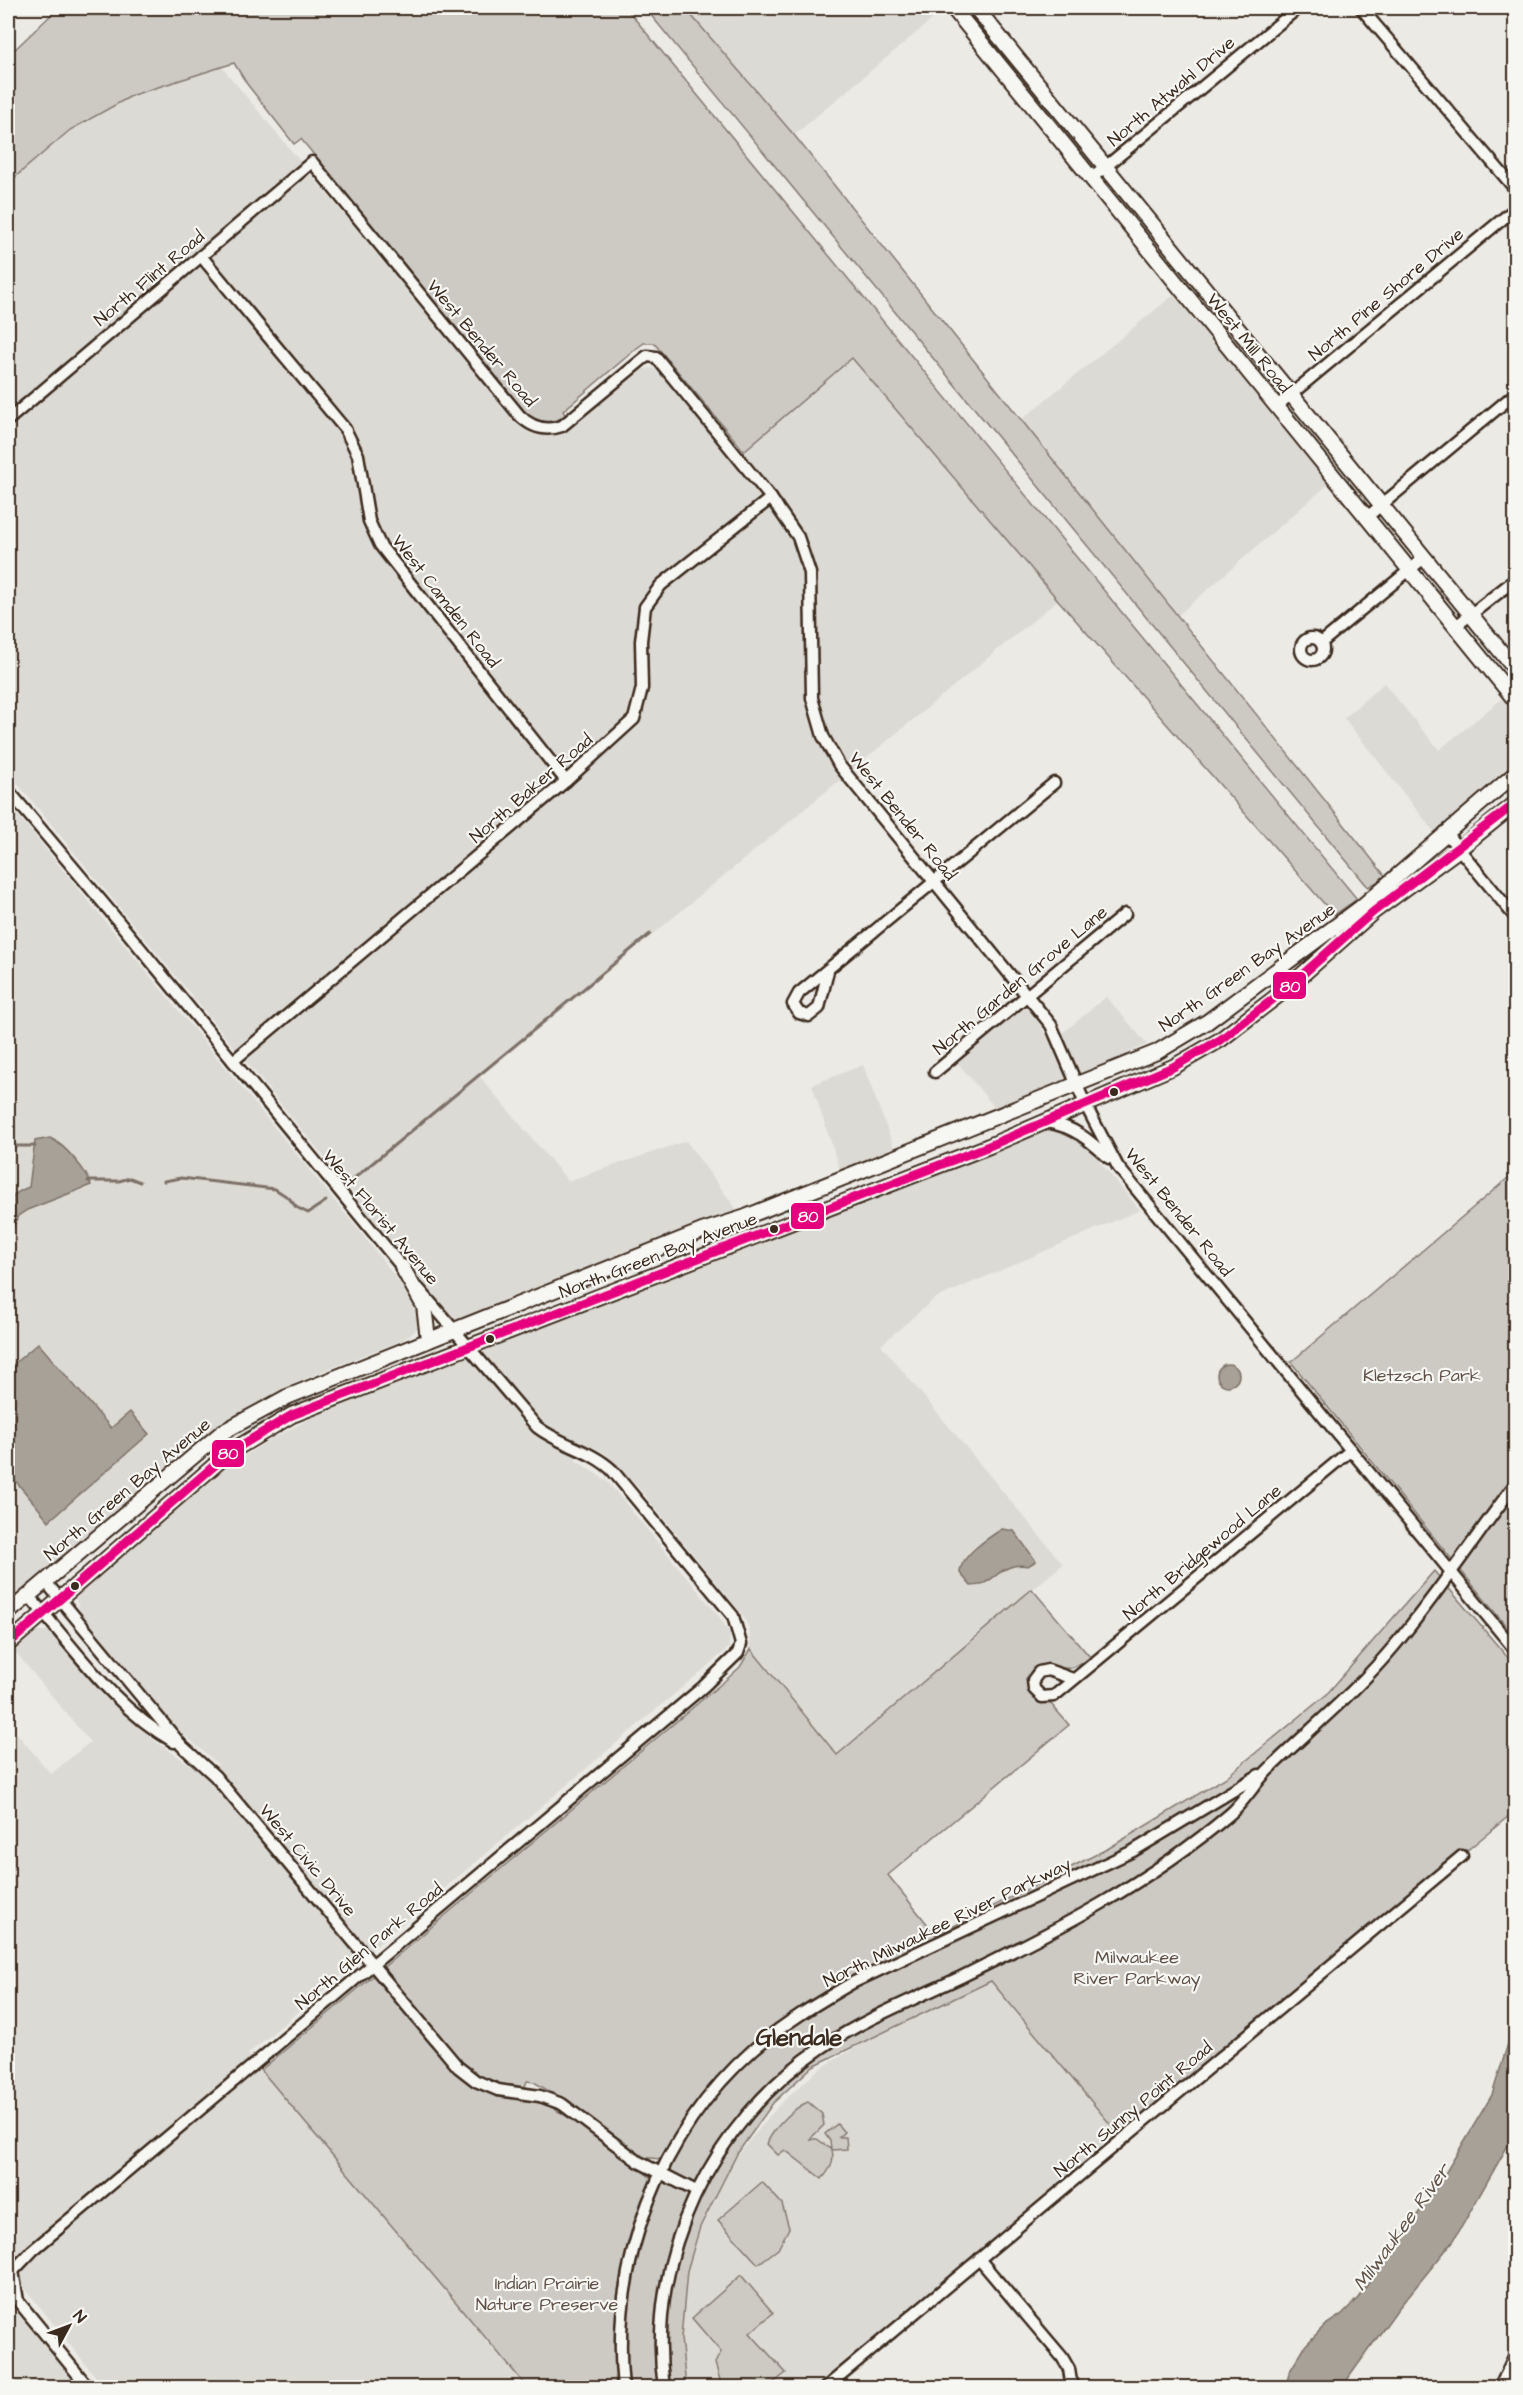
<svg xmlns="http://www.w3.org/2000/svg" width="1523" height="2395" viewBox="0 0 1523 2395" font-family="'Architects Daughter',sans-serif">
<rect width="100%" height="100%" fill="#ebeae5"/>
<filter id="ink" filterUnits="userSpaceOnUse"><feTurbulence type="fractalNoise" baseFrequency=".0167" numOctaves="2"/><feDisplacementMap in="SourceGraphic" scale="12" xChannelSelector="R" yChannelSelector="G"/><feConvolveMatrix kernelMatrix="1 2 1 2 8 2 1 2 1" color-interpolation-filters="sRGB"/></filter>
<g filter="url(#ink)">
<g fill="#dcdad4">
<polygon points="685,8 946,8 794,135"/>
<polygon points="221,66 518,424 528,431 538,435 562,433 641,369 653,368 659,372 732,461 852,358 1058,600 480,1077 568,1181 686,1141 743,1218 453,1329 402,1267 348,1186 8,772 8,183 70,130 133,95"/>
<polygon points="1177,292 1332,481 1177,616 1021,420"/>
<polygon points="1384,683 1439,750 1509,693 1515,701 1515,773 1439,838 1344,718"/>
<polygon points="8,803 358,1229 416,1303 420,1318 415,1331 403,1340 323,1371 270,1395 222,1424 182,1453 8,1603"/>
<polygon points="1106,997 1147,1044 1102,1066 995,1108 958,1063 1021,1008 1031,1010 1048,1038 1064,1032"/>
<polygon points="863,1065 894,1148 840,1170 812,1085"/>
<polygon points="1055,1128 1074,1134 1085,1144 1140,1210 934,1299 881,1345 1063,1564 836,1755 751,1649 749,1628 742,1614 642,1492 606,1454 593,1447 575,1460 607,1481 718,1615 730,1634 729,1648 248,2054 527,2387 104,2387 23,2286 8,2285 8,1723 51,1774 90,1742 13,1649 36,1631 51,1631 119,1710 154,1740 193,1767 219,1765 175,1727 154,1704 81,1615 76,1599 83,1589 223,1470 261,1445 318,1414 1040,1130"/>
<polygon points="991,1980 1120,2136 816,2387 683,2388 679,2337 688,2271 701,2227 737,2156 778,2106 818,2070 871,2038"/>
<polygon points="8,2300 12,2307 79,2387 8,2387"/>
</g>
<g fill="#cdcac4" stroke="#847a71" stroke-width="1.5" fill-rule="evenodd">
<path d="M 63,8 L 626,8 L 1357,899 L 1334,915 L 1058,600 L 852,358 L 744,451 L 654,343 L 644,343 L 637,348 L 563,411 L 566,416 C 552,423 540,425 527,414 L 301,139 L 294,144 L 247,84 L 234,63 L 133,95 L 70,130 L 8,183 L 8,54 L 10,54 L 53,13 Z"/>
<polygon points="645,8 685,8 794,135 1386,877 1368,887"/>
<polygon points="1515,1172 1515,1637 1291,1362"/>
<path d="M 1434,1571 L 1515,1666 L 1515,1811 L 1120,2136 L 991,1981 L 813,2066 L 773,2103 L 737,2154 L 700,2227 L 687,2271 L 681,2338 L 686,2387 L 527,2387 L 261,2070 L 728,1678 L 740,1667 L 751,1649 L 837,1755 L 1032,1589 L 1090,1657 C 1074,1670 1069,1671 1050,1664 C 1020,1665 1029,1685 1041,1702 L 1051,1704 L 1069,1725 L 888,1875 L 936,1935 L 1109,1848 L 1225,1778 L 1326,1695 ZM 527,2081 L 534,2082 L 580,2110 L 640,2157 L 660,2159 L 650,2177 L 578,2123 L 546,2104 L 520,2100 Z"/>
<path d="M 808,2102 L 822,2114 L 824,2125 L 810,2139 L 817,2139 L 831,2149 L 830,2141 L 825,2134 L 837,2124 L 844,2132 L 839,2137 L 846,2137 L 847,2149 L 832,2150 C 835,2163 830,2169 822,2179 L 785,2150 L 778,2155 L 767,2144 C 771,2131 794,2107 808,2102 Z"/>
<polygon points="762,2182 782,2204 789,2228 778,2249 758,2264 718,2220"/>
<polygon points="741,2275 773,2313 750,2333 786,2373 768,2387 722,2387 715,2363 721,2352 692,2318"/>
</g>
<g fill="#a8a198" stroke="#7c7167" stroke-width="1.5">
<path d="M 50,1138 C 64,1144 87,1171 91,1185 L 27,1210 L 18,1216 L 12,1230 L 8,1229 C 7,1206 4,1196 29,1187 L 35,1141 Z"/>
<polygon points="38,1343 111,1428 130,1412 149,1434 49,1521 8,1472 8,1369"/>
<circle cx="1228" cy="1375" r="11"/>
<path d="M 1002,1529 L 1014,1531 L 1036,1561 L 1028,1566 C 999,1561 995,1586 971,1586 L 960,1573 C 960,1556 988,1538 1002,1529 Z"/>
<polygon points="1515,2021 1515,2133 1454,2240 1397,2310 1342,2387 1285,2387 1290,2371 1305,2346 1324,2326 1341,2315 1358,2298 1437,2187 1492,2095"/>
</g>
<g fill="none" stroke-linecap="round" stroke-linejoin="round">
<g stroke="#7c7167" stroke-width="3">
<polyline points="8,1146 35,1146"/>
<polyline points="352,1180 650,934"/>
<polyline points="88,1181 119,1181 130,1178 140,1182"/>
<polyline points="164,1181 181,1178 275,1189 289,1198 296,1207 308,1213 326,1201"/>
</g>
<defs>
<g id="minor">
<polyline points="1361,8 1516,190"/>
<polyline points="1092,178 1298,8"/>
<polyline points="201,256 345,429 358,455 369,521 380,545 566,781"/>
<polyline points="1277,406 1516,208"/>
<path d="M 8,420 L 312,162 L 519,415 C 531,427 545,432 562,426 L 643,359 L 647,356 L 656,357 L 771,498 L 798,537 L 810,573 L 812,698 L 823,736 L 839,765 L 1051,1025 L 1086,1106 L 1118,1167 L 1516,1651"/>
<polyline points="1367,517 1516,393"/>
<polyline points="1456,626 1516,579"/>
<circle cx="1312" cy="649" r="11"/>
<polyline points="1321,643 1424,558"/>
<polyline points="8,790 109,910 406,1272"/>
<polyline points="1445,832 1516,918"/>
<polyline points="828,971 819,1008 809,1016 799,1013 793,1004 799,993 1054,783"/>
<polyline points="233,1061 566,781 634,719 642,688 641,641 645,607 661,585 771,498"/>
<polyline points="935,1072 1125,914"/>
<path d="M 1047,1122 C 1075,1127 1089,1140 1109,1158"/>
<polyline points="45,1581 182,1746 215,1776 458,2067 476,2081 498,2090 540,2096 562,2104 639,2162 696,2191"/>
<path d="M 28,1595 C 74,1647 113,1707 174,1742"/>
<polyline points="1073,1679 1048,1670 1039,1672 1033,1680 1034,1689 1042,1697 1054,1696 1351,1450"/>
<polyline points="979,2259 1062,2357 1069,2369 1072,2388"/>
<path d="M 89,2388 L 18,2301 L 13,2271 L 33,2250 L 703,1687 L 738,1653 L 741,1644 L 733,1616 L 612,1470 C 591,1450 560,1445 537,1427 L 419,1289"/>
<path d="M 623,2388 C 610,2262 659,2133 754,2049 C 784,2023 818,2003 852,1983 L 1133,1851 L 1259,1775"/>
<path d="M 664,2388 C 645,2257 713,2121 821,2048 C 864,2019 914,1999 961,1977 C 1055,1931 1149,1883 1230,1814 C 1244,1802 1254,1784 1268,1770 C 1311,1728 1356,1692 1394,1646 C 1438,1594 1475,1537 1516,1483"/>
<polyline points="825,2388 1462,1856"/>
<polyline points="1499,2388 1516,2353"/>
</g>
<g id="major">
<polyline points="953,8 1516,701"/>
<polyline points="976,8 1516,670"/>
<polyline points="402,1267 424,1306 428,1339"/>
<polyline points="8,1613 221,1433 287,1397 702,1231 743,1218 1157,1052 1207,1022 1360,908 1516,773"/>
<polyline points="8,1644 230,1452 292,1415 989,1146 1173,1067 1220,1040 1285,990 1373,912 1459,849 1516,803"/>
</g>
</defs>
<use href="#minor" stroke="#3b2a1e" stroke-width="15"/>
<use href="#major" stroke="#3b2a1e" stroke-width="18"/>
<use href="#minor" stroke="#f6f6f2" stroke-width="10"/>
<use href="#major" stroke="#f6f6f2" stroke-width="14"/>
<defs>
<polyline id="bus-1" points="8,1644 230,1452 292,1415 989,1146 1173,1067 1220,1040 1285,990 1373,912 1516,803"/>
</defs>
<use href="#bus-1" stroke="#f6f6f2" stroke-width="14"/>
<use href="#bus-1" stroke="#e5007d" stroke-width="9"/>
</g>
</g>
<g fill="#3b2a1e" stroke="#f6f6f2" stroke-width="2">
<circle cx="1114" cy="1092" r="5"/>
<circle cx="774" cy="1229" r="5"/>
<circle cx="490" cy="1339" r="5"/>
<circle cx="75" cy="1586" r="5"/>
</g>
<g text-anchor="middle" stroke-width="4.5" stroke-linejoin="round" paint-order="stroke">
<g font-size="18" fill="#3b2a1e" stroke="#f6f6f2">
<text transform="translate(1171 91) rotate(-40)" y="6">North Atwahl Drive</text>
<text transform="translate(149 278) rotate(-40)" y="6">North Flint Road</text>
<text transform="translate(1386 294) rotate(-40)" y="6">North Pine Shore Drive</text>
<text transform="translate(482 343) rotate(50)" y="6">West Bender Road</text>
<text transform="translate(1249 343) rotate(51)" y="6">West Mill Road</text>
<text transform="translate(446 601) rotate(52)" y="6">West Camden Road</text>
<text transform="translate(531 788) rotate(-41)" y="6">North Baker Road</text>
<text transform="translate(903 816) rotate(51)" y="6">West Bender Road</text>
<text transform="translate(1247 967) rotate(-35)" y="6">North Green Bay Avenue</text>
<text transform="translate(1020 980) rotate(-40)" y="6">North Garden Grove Lane</text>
<text transform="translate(1179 1212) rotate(51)" y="6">West Bender Road</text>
<text transform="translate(381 1217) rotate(50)" y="6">West Florist Avenue</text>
<text transform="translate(658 1255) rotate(-21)" y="6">North Green Bay Avenue</text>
<text transform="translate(127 1489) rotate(-40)" y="6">North Green Bay Avenue</text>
<text transform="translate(1202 1552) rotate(-40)" y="6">North Bridgewood Lane</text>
<text transform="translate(308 1860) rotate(50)" y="6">West Civic Drive</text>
<text transform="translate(947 1922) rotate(-26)" y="6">North Milwaukee River Parkway</text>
<text transform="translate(369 1946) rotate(-40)" y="6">North Glen Park Road</text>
<text transform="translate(1133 2109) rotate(-40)" y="6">North Sunny Point Road</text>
</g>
<g font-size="18" fill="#605248" stroke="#f6f6f2">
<text x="1422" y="1381">Kletzsch Park</text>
<text x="1137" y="1963">Milwaukee<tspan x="1137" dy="21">River Parkway</tspan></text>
<text x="547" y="2289">Indian Prairie<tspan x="547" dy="21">Nature Preserve</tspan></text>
</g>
<g font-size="20" font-style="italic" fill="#615449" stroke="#f6f6f2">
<text transform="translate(1401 2227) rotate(-54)" y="7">Milwaukee River</text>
</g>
<g font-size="24" font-weight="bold" fill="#3b2a1e" stroke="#f6f6f2">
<text x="799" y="2045">Glendale</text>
</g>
</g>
<g stroke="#f6f6f2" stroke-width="2">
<rect x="1272" y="971" width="35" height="29" rx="6" fill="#e5007d"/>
<rect x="790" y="1202" width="35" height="28" rx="6" fill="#e5007d"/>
<rect x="211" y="1439" width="34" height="29" rx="6" fill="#e5007d"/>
</g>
<g font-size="16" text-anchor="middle" font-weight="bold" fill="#fff">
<text x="1290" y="992">80</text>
<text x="808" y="1222">80</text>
<text x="228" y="1459">80</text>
</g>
<rect width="1523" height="2395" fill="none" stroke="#f6f6f2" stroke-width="30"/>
<rect x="15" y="15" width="1493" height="2365" fill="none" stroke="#3b2a1e" stroke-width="2" filter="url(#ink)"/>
<g transform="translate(69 2326) rotate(49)" stroke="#f6f6f2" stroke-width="4.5" paint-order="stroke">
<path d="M0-4.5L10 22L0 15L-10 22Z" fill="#3b2a1e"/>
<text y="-9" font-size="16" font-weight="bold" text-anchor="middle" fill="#3b2a1e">N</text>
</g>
</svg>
